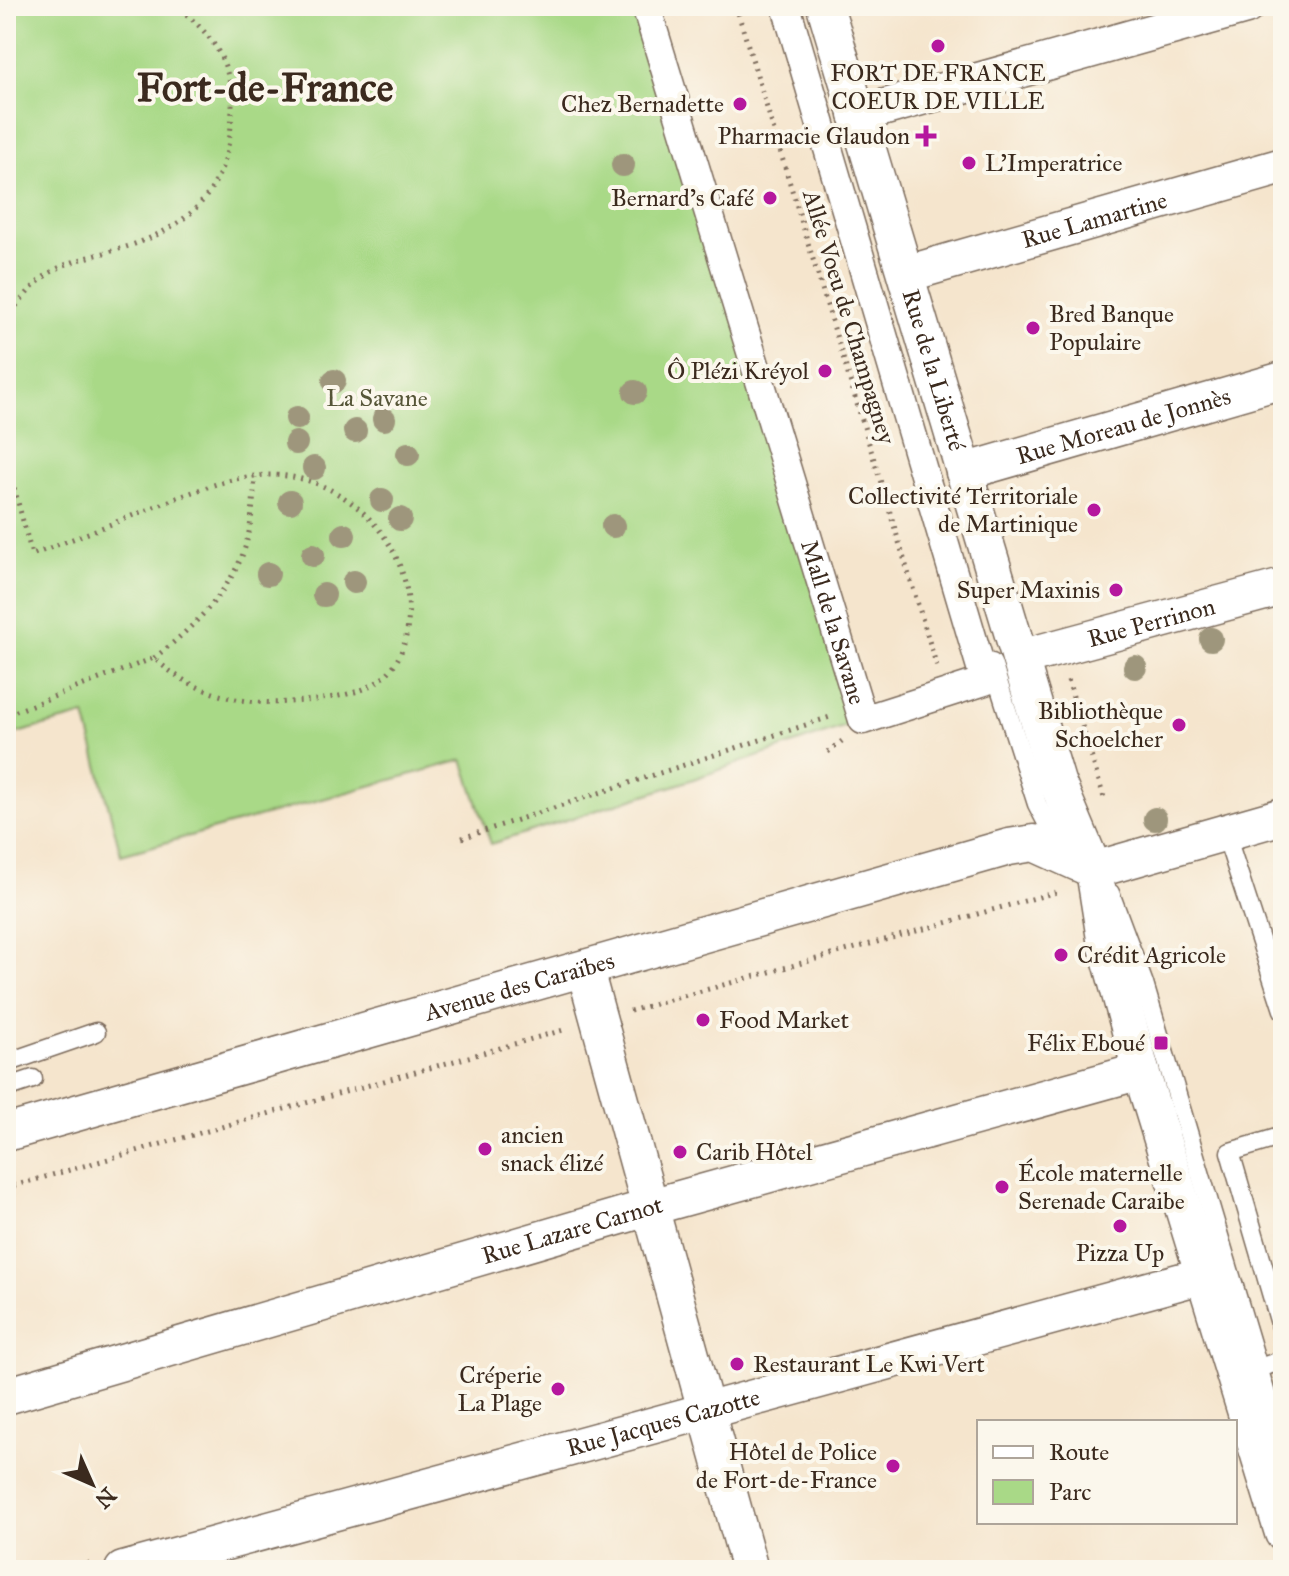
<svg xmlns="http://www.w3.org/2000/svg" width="1289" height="1576" viewBox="0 0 1289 1576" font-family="'IM FELL Great Primer',serif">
<rect width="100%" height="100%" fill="#fbf7ec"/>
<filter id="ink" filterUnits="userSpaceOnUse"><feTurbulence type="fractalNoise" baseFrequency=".0125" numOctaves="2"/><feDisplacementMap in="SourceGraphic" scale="16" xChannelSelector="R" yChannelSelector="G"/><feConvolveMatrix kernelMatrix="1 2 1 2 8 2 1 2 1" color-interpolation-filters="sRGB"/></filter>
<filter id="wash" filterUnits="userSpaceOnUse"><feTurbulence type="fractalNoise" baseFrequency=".006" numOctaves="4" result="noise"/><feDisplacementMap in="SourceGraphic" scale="32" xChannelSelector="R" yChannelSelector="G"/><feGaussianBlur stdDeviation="1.8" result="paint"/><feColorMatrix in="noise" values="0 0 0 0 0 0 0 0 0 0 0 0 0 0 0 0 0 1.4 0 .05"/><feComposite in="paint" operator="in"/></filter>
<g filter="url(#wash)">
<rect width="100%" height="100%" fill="#f5e5cd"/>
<polygon fill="#a9d987" stroke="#728252" stroke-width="2" points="6,6 646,6 863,720 676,785 491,844 463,760 121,855 85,715 6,736"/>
</g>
<g filter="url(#ink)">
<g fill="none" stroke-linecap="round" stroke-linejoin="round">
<defs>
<g id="service">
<polyline points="992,663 1037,804 1048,825 1069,848"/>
<polyline points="1225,832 1283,1010"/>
<polyline points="1110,893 1144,984 1283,1451"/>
<polyline points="6,1063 96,1032"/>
<polyline points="6,1088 33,1079"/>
<polyline points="1283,1136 1230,1152 1283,1334"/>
<polyline points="1250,1371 1283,1360"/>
</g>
<g id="pedestrian">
<path id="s1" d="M 646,6 L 863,720 L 985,681 L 786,6"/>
</g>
<g id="minor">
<path id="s2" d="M 825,6 L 1057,782 L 1094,870 L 1105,939 L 1141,1071 L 1283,1533"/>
<polyline points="857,115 1246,6"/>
<path id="s3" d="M 906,274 L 1283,166"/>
<path id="s4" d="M 964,472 L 1283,380"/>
<path id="s5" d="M 1020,658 L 1283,587"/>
<polyline points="1094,870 1283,816"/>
<polyline points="585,970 750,1570"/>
<path id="s6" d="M 6,1133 L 1009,847 L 1034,843 L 1094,870"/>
<path id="s7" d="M 6,1396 L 665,1203 L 1141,1071"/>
<path id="s8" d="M 123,1570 L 1204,1275"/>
</g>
</defs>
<use href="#service" stroke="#7c6b5b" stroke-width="21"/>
<use href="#pedestrian" stroke="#7c6b5b" stroke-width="31"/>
<use href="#minor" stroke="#7c6b5b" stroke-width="39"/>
<g stroke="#7c6b5b" stroke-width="5" stroke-dasharray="2 6" stroke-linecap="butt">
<polyline points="736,6 937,667"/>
<path d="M 6,318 C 19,303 32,285 48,274 C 72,258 102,255 129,246 C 200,222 231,182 232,106 C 232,63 210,29 174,6"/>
<path d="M 6,457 L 32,555 C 72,539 112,524 151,508 C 188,494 228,476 268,475 C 350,474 420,551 407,631 C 404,651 394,671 377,682 C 358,696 312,701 289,702 C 241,706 190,692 154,658 L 6,715"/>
<path d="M 154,658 C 188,632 225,597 242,556 C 252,531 253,503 255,477"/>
<polyline points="1068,680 1105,801"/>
<polyline points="828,752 842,741"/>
<polyline points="462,838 830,717"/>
<polyline points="630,1011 1060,891"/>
<polyline points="6,1188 567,1029"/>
<polyline points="64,1570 92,1563"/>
</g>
<use href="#service" stroke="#fff" stroke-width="18"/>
<use href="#pedestrian" stroke="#fff" stroke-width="28"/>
<use href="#minor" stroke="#fff" stroke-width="36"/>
</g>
<g fill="#9e967b">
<circle cx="623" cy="165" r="12"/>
<circle cx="334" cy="381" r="12"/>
<circle cx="635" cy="392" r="12"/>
<circle cx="297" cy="418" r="12"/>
<circle cx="384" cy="419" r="12"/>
<circle cx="355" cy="431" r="12"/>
<circle cx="296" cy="443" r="12"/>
<circle cx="408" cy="454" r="12"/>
<circle cx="314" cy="468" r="12"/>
<circle cx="382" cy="500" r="12"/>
<circle cx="290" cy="502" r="12"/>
<circle cx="400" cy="519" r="12"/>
<circle cx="613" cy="526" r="12"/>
<circle cx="344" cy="535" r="12"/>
<circle cx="313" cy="555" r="12"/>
<circle cx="268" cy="574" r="12"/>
<circle cx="354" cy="582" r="12"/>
<circle cx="324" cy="595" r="12"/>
<circle cx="1211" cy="639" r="12"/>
<circle cx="1135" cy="667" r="12"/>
<circle cx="1155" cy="819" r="12"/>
</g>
</g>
<g fill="#b5179e" stroke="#fbf7ec" stroke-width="3">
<circle cx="938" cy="46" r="8"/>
<circle cx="740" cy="104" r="8"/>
<path d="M922 124h8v8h8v8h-8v8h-8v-8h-8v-8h8z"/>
<circle cx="969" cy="163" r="8"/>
<circle cx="770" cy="198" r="8"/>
<circle cx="1033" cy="328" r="8"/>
<circle cx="825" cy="371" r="8"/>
<circle cx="1094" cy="510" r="8"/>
<circle cx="1116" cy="590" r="8"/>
<circle cx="1179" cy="725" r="8"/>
<circle cx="1061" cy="955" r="8"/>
<circle cx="703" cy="1020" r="8"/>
<rect x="1153" y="1035" width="16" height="16" rx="4"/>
<circle cx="485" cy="1149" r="8"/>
<circle cx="680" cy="1152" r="8"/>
<circle cx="1002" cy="1187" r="8"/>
<circle cx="1120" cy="1226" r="8"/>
<circle cx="737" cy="1364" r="8"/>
<circle cx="558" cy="1389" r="8"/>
<circle cx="893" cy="1466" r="8"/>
</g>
<g text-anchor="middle" stroke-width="8" stroke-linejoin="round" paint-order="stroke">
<g font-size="24" fill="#3b2a1e" stroke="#fbf7ec" text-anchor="end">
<text x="938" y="81" text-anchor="middle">FORT DE FRANCE<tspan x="938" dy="28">COEUR DE VILLE</tspan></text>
<text x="724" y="112">Chez Bernadette</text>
<text x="910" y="144">Pharmacie Glaudon</text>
<text x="985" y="171" text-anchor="start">L'Imperatrice</text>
<text x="754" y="206">Bernard's Café</text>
<text x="1049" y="322" text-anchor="start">Bred Banque<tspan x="1049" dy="28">Populaire</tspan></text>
<text x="809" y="379">Ô Plézi Kréyol</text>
<text x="1078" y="504">Collectivité Territoriale<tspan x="1078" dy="28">de Martinique</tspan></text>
<text x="1100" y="598">Super Maxinis</text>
<text x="1163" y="719">Bibliothèque<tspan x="1163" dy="28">Schoelcher</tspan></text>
<text x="1077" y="963" text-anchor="start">Crédit Agricole</text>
<text x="719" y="1028" text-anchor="start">Food Market</text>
<text x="1145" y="1051">Félix Eboué</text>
<text x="501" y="1143" text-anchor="start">ancien<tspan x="501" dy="28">snack élizé</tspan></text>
<text x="696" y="1160" text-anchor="start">Carib Hôtel</text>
<text x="1018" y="1181" text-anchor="start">École maternelle<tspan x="1018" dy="28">Serenade Caraibe</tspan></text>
<text x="1120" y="1261" text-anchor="middle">Pizza Up</text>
<text x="753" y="1372" text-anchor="start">Restaurant Le Kwi Vert</text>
<text x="542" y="1383">Créperie<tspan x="542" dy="28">La Plage</tspan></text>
<text x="877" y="1460">Hôtel de Police<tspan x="877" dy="28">de Fort-de-France</tspan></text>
</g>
<g font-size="24" fill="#3b2a1e" stroke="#fbf7ec">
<text dy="8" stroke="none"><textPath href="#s3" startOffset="196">Rue Lamartine</textPath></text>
<text transform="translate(849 317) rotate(73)" y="8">Allée Voeu de Champagney</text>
<text dy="8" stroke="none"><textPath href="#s2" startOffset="380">Rue de la Liberté</textPath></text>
<text dy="8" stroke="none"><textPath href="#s4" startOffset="166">Rue Moreau de Jonnès</textPath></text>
<text dy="8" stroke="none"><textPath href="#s5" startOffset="136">Rue Perrinon</textPath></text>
<text dy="8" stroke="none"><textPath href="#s1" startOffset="644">Mall de la Savane</textPath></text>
<text dy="8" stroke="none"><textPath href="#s6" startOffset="534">Avenue des Caraïbes</textPath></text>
<text dy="8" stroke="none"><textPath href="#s7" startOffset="590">Rue Lazare Carnot</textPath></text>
<text dy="8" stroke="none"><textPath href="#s8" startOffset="560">Rue Jacques Cazotte</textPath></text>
</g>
<g font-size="24" fill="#565638" stroke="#fbf7ec">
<text x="377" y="406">La Savane</text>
</g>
<g font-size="40" font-weight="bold" fill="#3b2a1e" stroke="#fbf7ec">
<text x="265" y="101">Fort-de-France</text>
</g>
</g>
<rect width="1289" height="1576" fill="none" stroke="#fbf7ec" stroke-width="32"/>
<rect x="977" y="1420" width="260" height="104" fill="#fbf7ec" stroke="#aea59a" stroke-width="2"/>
<rect x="993" y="1446" width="40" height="12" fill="#ffffff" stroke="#aea59a" stroke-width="2"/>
<text x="1049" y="1460" font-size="24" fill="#3b2a1e">Route</text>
<rect x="993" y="1480" width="40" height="24" fill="#a9d987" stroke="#aea59a" stroke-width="2"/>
<text x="1049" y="1500" font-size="24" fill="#3b2a1e">Parc</text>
<g transform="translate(92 1484) rotate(135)" stroke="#fbf7ec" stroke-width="6" paint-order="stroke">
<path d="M0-6L14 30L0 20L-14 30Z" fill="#3b2a1e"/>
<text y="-12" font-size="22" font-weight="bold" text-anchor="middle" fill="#3b2a1e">N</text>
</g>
</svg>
